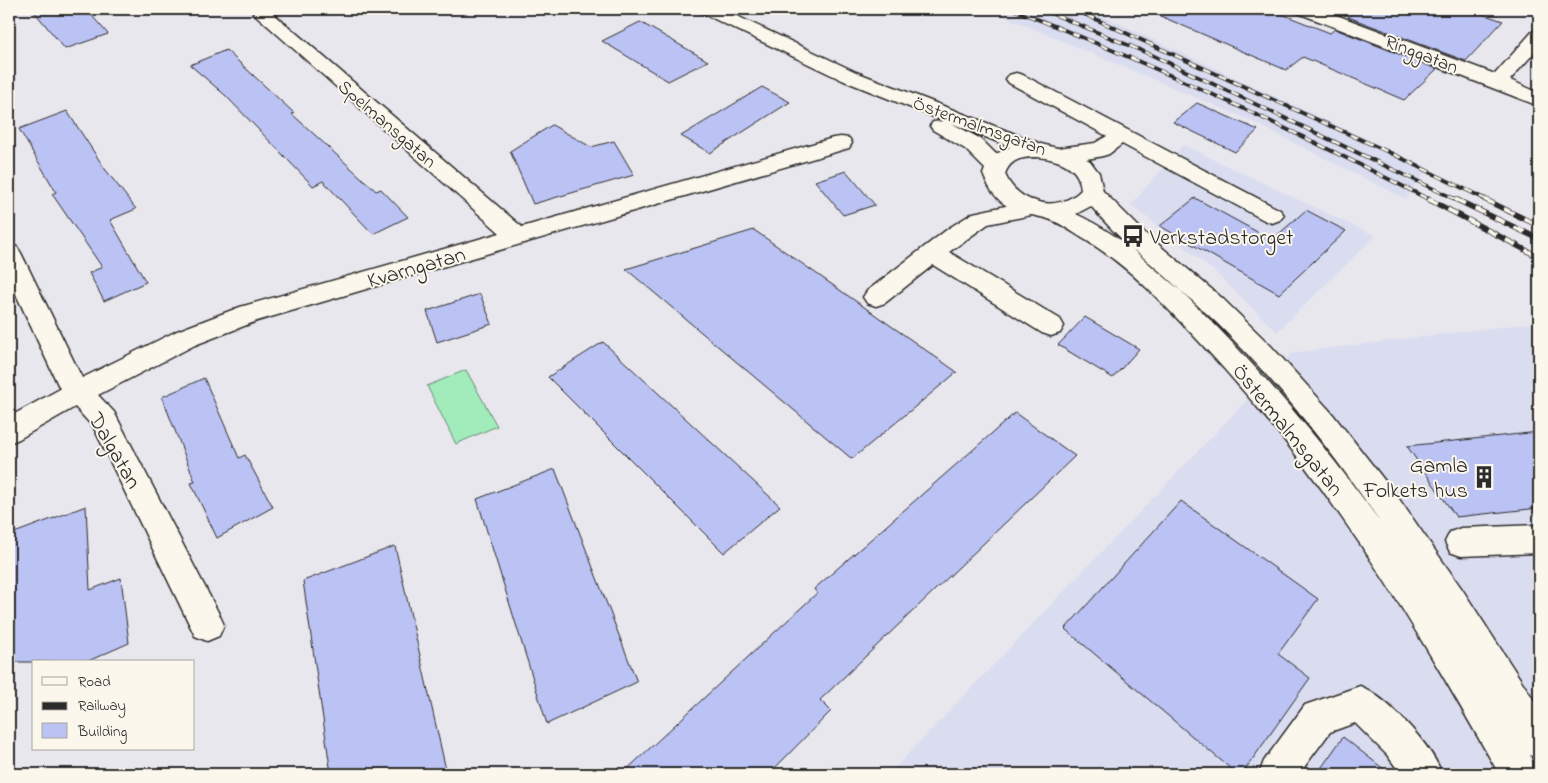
<svg xmlns="http://www.w3.org/2000/svg" width="1548" height="783" viewBox="0 0 1548 783" font-family="'Indie Flower',sans-serif">
<rect width="100%" height="100%" fill="#e8e7ee"/>
<filter id="ink" filterUnits="userSpaceOnUse"><feTurbulence type="fractalNoise" baseFrequency=".02" numOctaves="2"/><feDisplacementMap in="SourceGraphic" scale="10" xChannelSelector="R" yChannelSelector="G"/><feConvolveMatrix kernelMatrix="1 2 1 2 8 2 1 2 1" color-interpolation-filters="sRGB"/></filter>
<g filter="url(#ink)">
<g fill="#dadcf0">
<polygon points="987,9 1088,9 1428,168 1406,199 1247,119"/>
<polygon points="1183,145 1375,236 1277,332 1215,272 1131,205"/>
<polygon points="1539,322 1539,774 889,774 1292,353"/>
</g>
<polygon fill="#a2ebba" stroke="#668b72" points="466,370 497,426 456,444 427,386"/>
<g fill="#bbc2f4" stroke="#2b2b2b">
<polygon points="32,9 86,9 108,34 65,49"/>
<polygon points="1144,9 1269,9 1330,33 1335,29 1437,69 1404,100 1303,57 1286,70"/>
<polygon points="1358,9 1467,9 1503,21 1466,61 1348,17"/>
<polygon points="640,22 708,61 668,81 602,41"/>
<polygon points="226,50 294,113 292,114 376,191 381,189 408,217 373,234 323,181 313,186 225,95 190,65"/>
<polygon points="762,87 790,102 710,153 681,136"/>
<polygon points="1197,103 1258,130 1235,152 1173,122"/>
<polygon points="67,111 105,169 136,209 110,220 146,282 104,301 89,273 102,267 52,194 56,192 19,129"/>
<polygon points="552,125 591,147 614,141 634,175 533,204 510,151"/>
<polygon points="846,171 875,205 843,215 815,181"/>
<polygon points="1195,198 1272,240 1306,210 1346,231 1279,294 1160,226"/>
<polygon points="754,230 957,372 852,459 626,269"/>
<polygon points="480,294 492,324 437,342 427,311"/>
<polygon points="1085,317 1139,349 1113,378 1058,345"/>
<polygon points="603,342 780,506 724,553 548,377"/>
<polygon points="204,378 239,458 245,455 273,507 217,538 191,483 195,482 162,397"/>
<polygon points="1015,413 1075,456 820,700 831,711 769,774 622,774 817,593 814,589"/>
<polygon points="1539,432 1539,508 1456,517 1407,446"/>
<polygon points="555,469 637,682 547,724 477,499"/>
<polygon points="1181,501 1318,599 1278,654 1310,678 1242,774 1237,774 1065,629"/>
<polygon points="86,506 90,590 121,578 129,643 86,662 9,662 9,535"/>
<polygon points="395,546 447,774 331,774 303,581"/>
<polygon points="1343,737 1390,774 1317,774"/>
</g>
<g fill="none" stroke-linecap="round" stroke-linejoin="round">
<defs>
<g id="minor">
<polygon points="249,9 268,9 522,227 833,138 841,137 849,138 852,143 849,148 257,321 195,345 98,395 114,412 219,614 224,625 219,636 207,641 195,636 94,428 75,407 19,439 9,443 9,417 60,389 9,279 9,245 17,247 21,253 82,378 177,331 240,307 500,233"/>
<polygon points="1295,9 1320,9 1495,74 1532,32 1539,30 1539,47 1510,80 1539,93 1539,106 1298,13"/>
<path d="M 1016,73 L 1023,75 L 1280,210 L 1284,215 L 1280,220 L 1272,223 L 1264,220 L 1122,144 C 1118,147 1113,151 1109,154 C 1097,159 1063,162 1051,159 L 1048,154 L 1051,149 L 1095,143 L 1107,136 L 1009,83 L 1006,79 L 1009,75 Z"/>
<polygon points="1033,200 1041,203 1044,208 1041,213 988,224 949,252 1060,319 1064,326 1060,333 1051,336 1042,333 933,265 885,303 876,306 867,303 863,297 867,291 949,228 973,213"/>
<polygon points="1539,525 1539,553 1461,556 1450,552 1445,542 1450,532 1461,528"/>
<path d="M 1360,686 C 1388,698 1432,746 1442,774 L 1401,774 L 1387,755 L 1355,723 L 1330,732 L 1299,774 L 1259,774 L 1264,761 L 1305,705 Z"/>
</g>
<path id="major" d="M 699,9 L 722,9 L 856,72 L 1041,144 L 1073,152 L 1090,161 L 1099,173 L 1103,191 L 1146,234 L 1222,298 L 1271,346 L 1331,412 L 1399,499 L 1462,589 L 1539,708 L 1539,759 L 1530,755 L 1538,774 L 1499,774 C 1449,686 1399,598 1340,515 C 1288,440 1229,371 1165,306 C 1141,281 1114,257 1084,239 C 1072,232 1058,221 1045,218 C 1013,211 996,207 983,174 L 985,169 L 965,149 L 933,130 L 930,126 L 933,122 L 944,121 L 842,80 L 702,13 ZM 951,123 L 1010,147 L 996,154 L 981,139 ZM 1037,157 C 1058,159 1080,166 1081,190 C 1057,214 1017,204 1005,174 C 1010,159 1022,157 1037,157 ZM 1091,206 C 1127,250 1176,284 1217,323 C 1278,383 1333,452 1381,523 C 1332,455 1279,391 1221,331 C 1178,287 1132,240 1076,214 Z"/>
</defs>
<use href="#minor" stroke="#2b2b2b" stroke-width="3"/>
<use href="#major" stroke="#2b2b2b" stroke-width="3"/>
<use href="#minor" fill="#fbf7ec" fill-rule="evenodd"/>
<use href="#major" fill="#fbf7ec" fill-rule="evenodd"/>
<defs>
<g id="rail-far1">
<path d="M 1012,9 C 1155,65 1293,130 1430,200"/>
<polyline points="1041,9 1152,55 1457,200"/>
<polyline points="1073,9 1395,155 1487,200"/>
</g>
<g id="rail">
<polyline points="1428,199 1539,257"/>
<polyline points="1455,199 1539,239"/>
<polyline points="1484,199 1539,226"/>
</g>
</defs>
<use href="#rail-far1" stroke="#2b2b2b" stroke-width="4"/>
<use href="#rail" stroke="#2b2b2b" stroke-width="5.5"/>
<use href="#rail-far1" stroke="#fbf7ec" stroke-width="2.5" stroke-dasharray="8" stroke-linecap="butt"/>
<use href="#rail" stroke="#fbf7ec" stroke-width="4" stroke-dasharray="11" stroke-linecap="butt"/>
</g>
</g>
<defs>
<symbol id="bus-bare" viewBox="-9 -9 18 18"><path d="M-5-6H5V4H4V6H2V4H-2V6H-4V4H-5ZM-3.5-4V0h7V-4ZM-3.5 1.2v1.5H-2V1.2ZM2 1.2v1.5H3.5V1.2Z" fill="#2b2b2b" stroke="#fbf7ec" stroke-width="2.5" paint-order="stroke"/></symbol>
<symbol id="building-bare" viewBox="-9 -9 18 18"><path d="M-4-6H4V6H1V3H-1V6H-4ZM-2.5-4.3h1.7v1.8h-1.7ZM.8-4.3h1.7v1.8H.8ZM-2.5-1h1.7V.8h-1.7ZM.8-1h1.7V.8H.8Z" fill="#2b2b2b" stroke="#fbf7ec" stroke-width="2.5" paint-order="stroke"/></symbol>
</defs>
<g fill-rule="evenodd">
<use href="#bus-bare" x="1117" y="220" width="32" height="32"/>
<use href="#building-bare" x="1468" y="461" width="32" height="32"/>
</g>
<g text-anchor="middle" stroke-width="4" stroke-linejoin="round" paint-order="stroke">
<g font-size="19" fill="#2b2b2b" stroke="#fbf7ec">
<text transform="translate(1422 53) rotate(21)" y="7">Ringgatan</text>
<text transform="translate(388 123) rotate(41)" y="7">Spelmansgatan</text>
<text transform="translate(980 125) rotate(20)" y="7">Östermalmsgatan</text>
</g>
<g font-size="22" fill="#2b2b2b" stroke="#fbf7ec" text-anchor="start">
<text x="1150" y="244">Verkstadstorget</text>
<text x="1468" y="472" text-anchor="end">Gamla<tspan x="1468" dy="25">Folkets hus</tspan></text>
</g>
<g font-size="22" fill="#2b2b2b" stroke="#fbf7ec">
<text transform="translate(416 266) rotate(-16)" y="8">Kvarngatan</text>
<text transform="translate(1289 429) rotate(51)" y="8">Östermalmsgatan</text>
<text transform="translate(116 450) rotate(60)" y="8">Dalgatan</text>
</g>
</g>
<rect width="1548" height="783" fill="none" stroke="#fbf7ec" stroke-width="30"/>
<rect x="15" y="15" width="1518" height="753" fill="none" stroke="#2b2b2b" stroke-width="2" filter="url(#ink)"/>
<rect x="32" y="660" width="162" height="90" fill="#fbf7ec" stroke="#a8a59f"/>
<rect x="42" y="677" width="25" height="8" fill="#fbf7ec" stroke="#a8a59f"/>
<text x="78" y="686" font-size="15" fill="#2b2b2b">Road</text>
<rect x="42" y="702" width="25" height="8" fill="#2b2b2b" stroke="#a8a59f"/>
<text x="78" y="710" font-size="15" fill="#2b2b2b">Railway</text>
<rect x="42" y="723" width="25" height="15" fill="#bbc2f4" stroke="#a8a59f"/>
<text x="78" y="736" font-size="15" fill="#2b2b2b">Building</text>
</svg>
